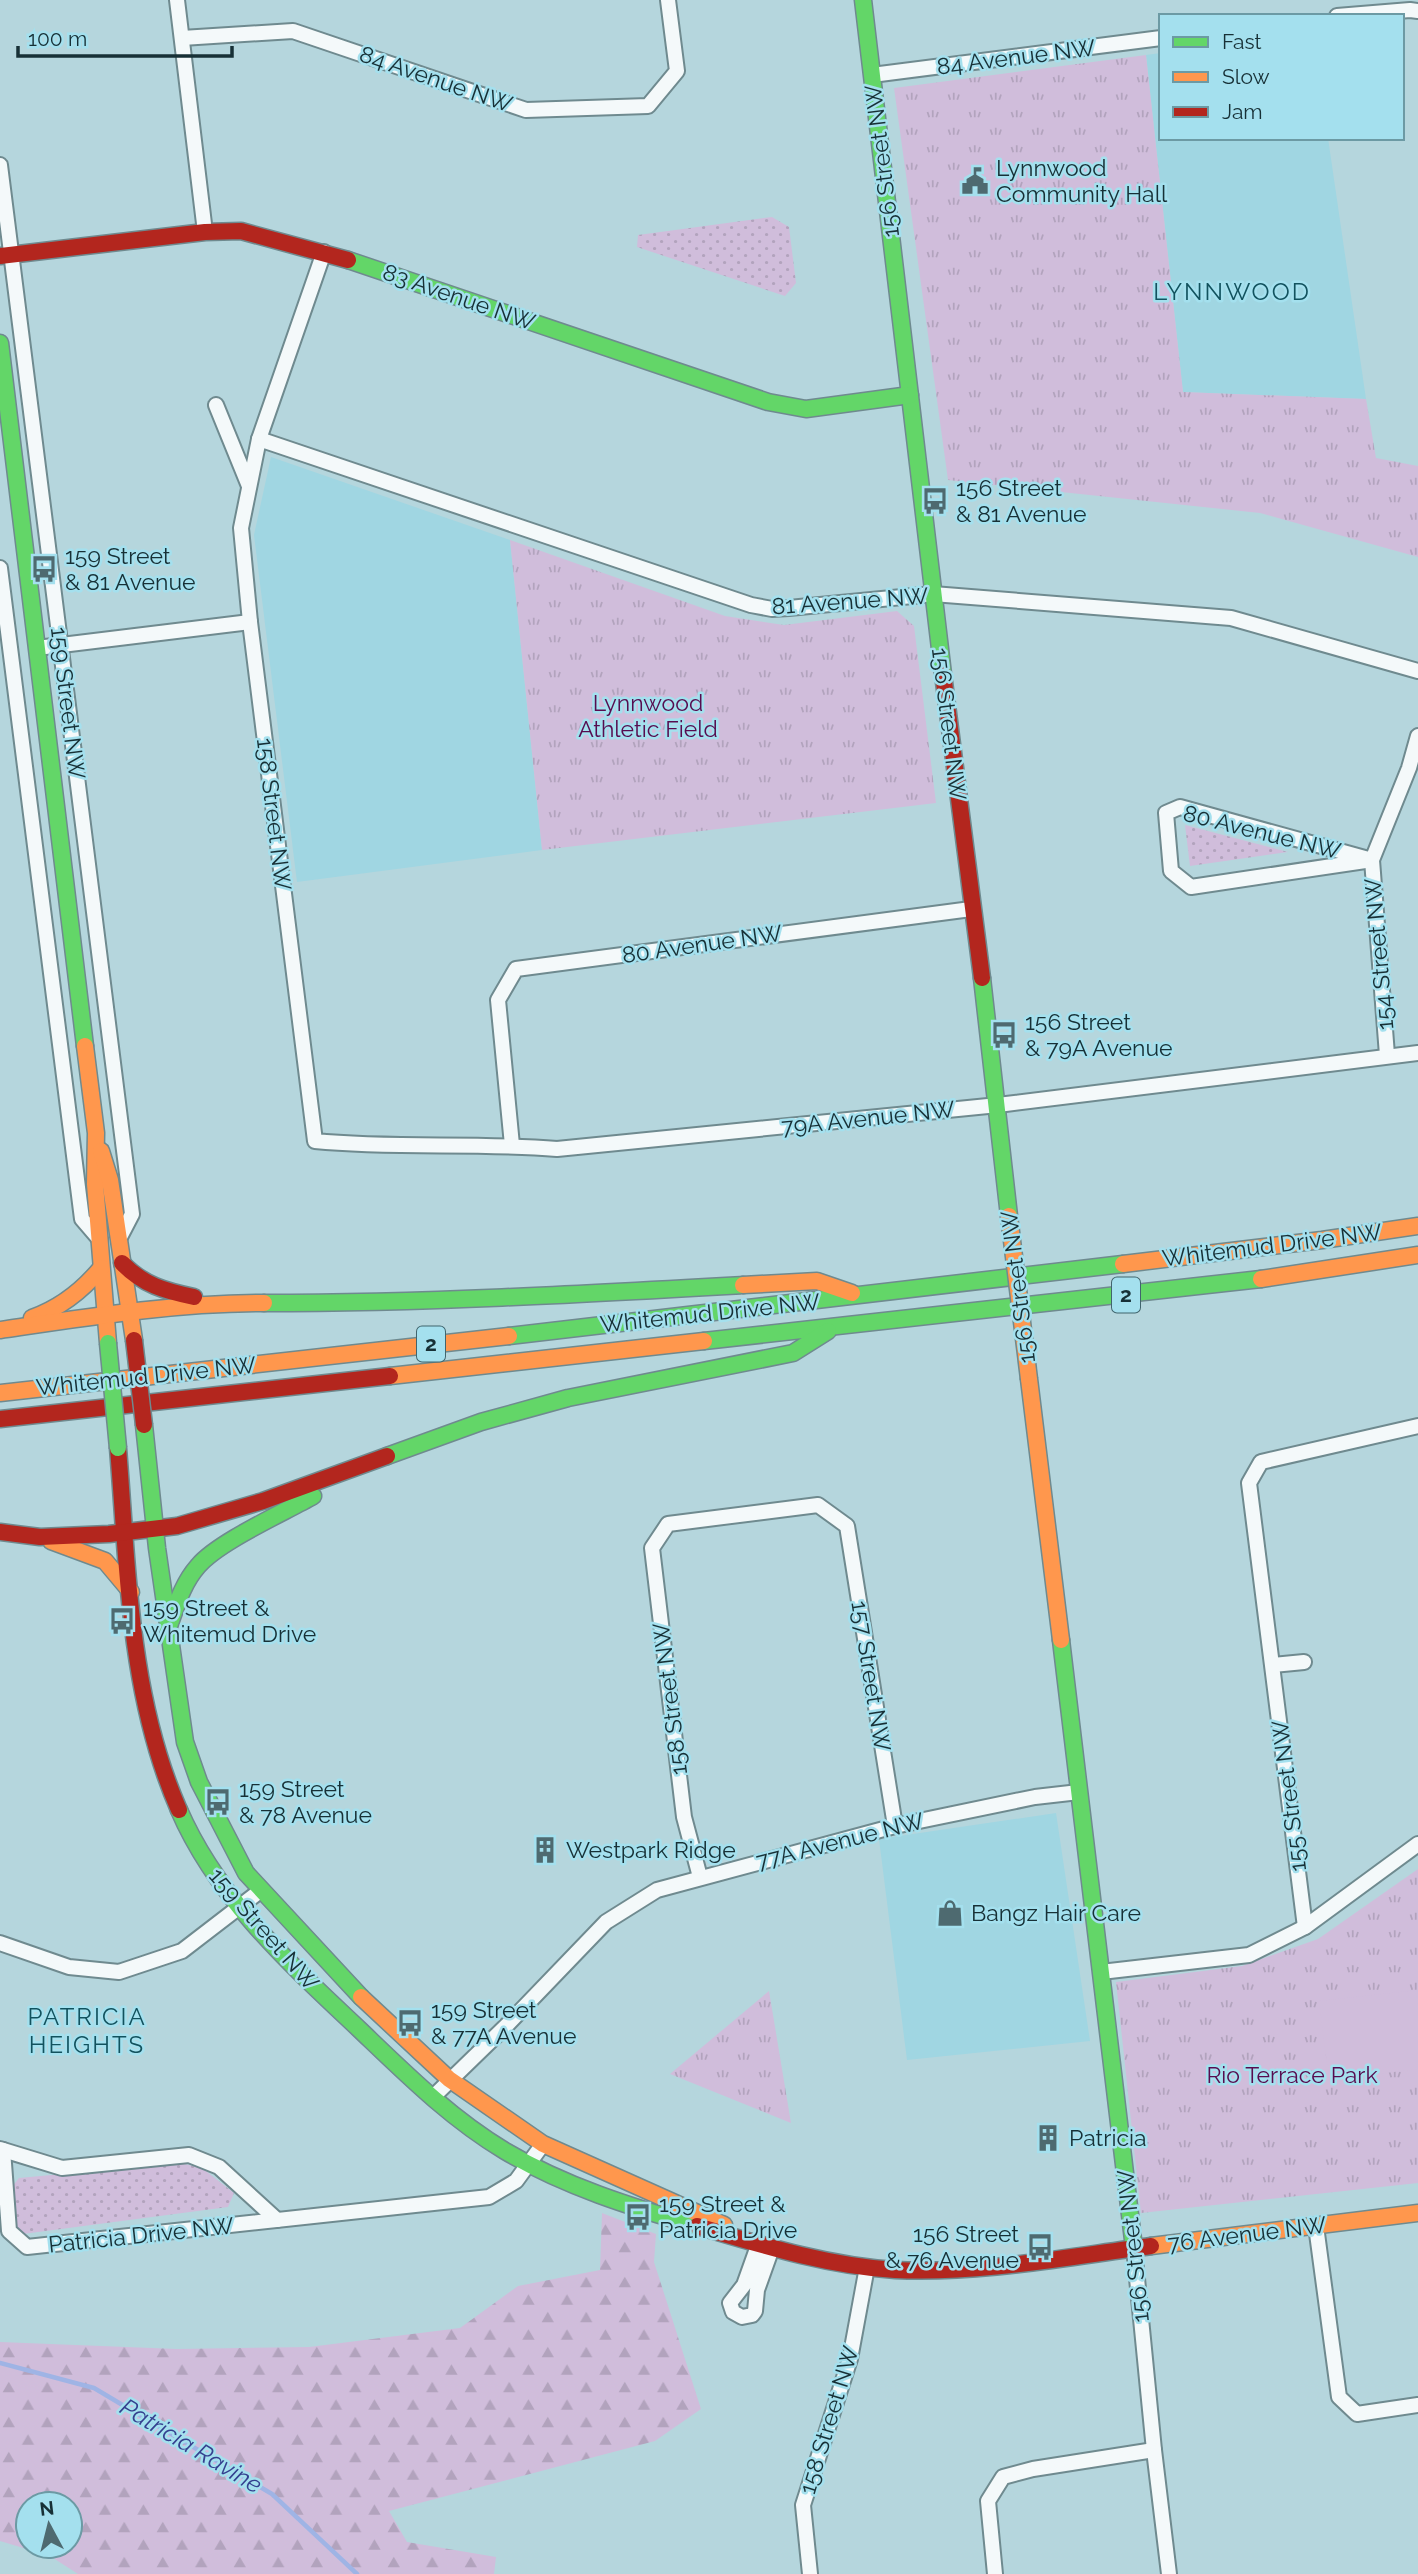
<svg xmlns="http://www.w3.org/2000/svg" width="1418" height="2574" viewBox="0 0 1418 2574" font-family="Raleway,sans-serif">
<defs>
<pattern id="grass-dots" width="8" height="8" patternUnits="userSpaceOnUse" patternTransform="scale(1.75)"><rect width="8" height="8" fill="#d0bddb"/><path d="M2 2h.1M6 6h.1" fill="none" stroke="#b2a3bd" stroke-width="1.8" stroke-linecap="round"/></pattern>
<pattern id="forest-firs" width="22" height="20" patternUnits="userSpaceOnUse" patternTransform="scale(1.75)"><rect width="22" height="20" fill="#d0bddb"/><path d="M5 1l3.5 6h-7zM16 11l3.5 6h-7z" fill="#b2a3bd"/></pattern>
<pattern id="park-tufts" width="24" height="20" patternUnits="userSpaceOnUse" patternTransform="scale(1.75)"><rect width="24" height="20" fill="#d0bddb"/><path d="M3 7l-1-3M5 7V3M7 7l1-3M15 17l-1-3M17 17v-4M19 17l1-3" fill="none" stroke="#b2a3bd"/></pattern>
</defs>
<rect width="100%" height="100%" fill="#b5d6dd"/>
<g fill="#a0d6e2">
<polygon points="1161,53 1161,138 1328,138 1366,399 1183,392 1146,55"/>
<polygon points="271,457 510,540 542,850 297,882 254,535"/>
<polygon points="1056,1813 1090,2041 907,2060 879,1839"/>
</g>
<g fill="url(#grass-dots)">
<polygon points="772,217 789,227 796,283 785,296 637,247 638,235"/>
<polygon points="1185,825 1288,852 1190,866"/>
<polygon points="180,2163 202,2168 234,2193 228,2207 23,2234 13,2226 12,2187 19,2178"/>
</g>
<path fill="url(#forest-firs)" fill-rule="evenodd" d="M 602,2213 L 656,2234 L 654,2262 L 701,2409 L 655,2441 L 389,2511 L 407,2542 L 496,2557 L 494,2574 L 78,2574 L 50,2556 L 0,2541 L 0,2342 L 177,2349 L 309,2347 L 460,2328 L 518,2286 L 600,2270 ZM 28,2504 L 70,2504 L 70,2546 L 28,2546 Z"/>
<g fill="url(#park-tufts)">
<polygon points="1146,55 1183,392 1366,399 1376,458 1418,466 1418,557 1260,513 948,480 894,88"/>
<polygon points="510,540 725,616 784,625 897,611 914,626 936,803 542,850"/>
<polygon points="1418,1869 1418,2183 1141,2213 1116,1982 1242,1966 1318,1939"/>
<polygon points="769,1991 791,2123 670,2074"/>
</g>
<polygon fill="#d0bddb" points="1418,1990 1418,2069 1329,2080 1319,2001"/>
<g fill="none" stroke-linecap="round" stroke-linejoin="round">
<polyline stroke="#9fb4e5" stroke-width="4.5" points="0,2363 94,2388 272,2494 357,2574"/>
<defs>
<g id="street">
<polyline points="177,0 205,232"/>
<polyline points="1337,16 1410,10 1418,11"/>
<polyline points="182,38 293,31 526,110 648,106 677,71 668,0"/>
<polyline points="872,75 1161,38"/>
<polyline points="0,165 132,1214 119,1239"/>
<path d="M 324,252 L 259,439 L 241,528 L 250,622 L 315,1141 C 396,1149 476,1142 557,1149 L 998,1105 L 1418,1053"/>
<polyline points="216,405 249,486"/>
<polyline points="259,439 751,605 772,609 789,608 933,594 1231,618 1418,671"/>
<polyline points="0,568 82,1219 100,1240"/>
<polyline points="37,648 250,622"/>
<polygon points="1180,807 1372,860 1191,887 1171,871 1166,813"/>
<polyline points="1387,1055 1372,860 1409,768 1418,736"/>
<polyline points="512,1145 498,1000 516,969 971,909"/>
<polyline points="1273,1665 1304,1662"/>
<polyline points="700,1877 684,1817 652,1548 668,1524 818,1505 847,1526 895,1826"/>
<polyline points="1305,1927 1249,1483 1261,1462 1418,1426"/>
<polyline points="0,1943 69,1967 119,1972 182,1951 260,1891"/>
<polyline points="1101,1972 1249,1955 1305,1927 1418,1844"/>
<polyline points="433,2097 507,2025 606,1922 657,1890 895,1826 1035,1797 1079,1792"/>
<polyline points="0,2149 62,2168 189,2155 219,2167 277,2220"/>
<polyline points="3,2150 9,2231 27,2247 489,2197 516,2181 543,2144"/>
<polyline points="1316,2226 1339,2397 1357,2414 1418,2405"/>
<polyline points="759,2243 744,2285 730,2303 733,2312 742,2317 752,2315 755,2311 757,2290 772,2248"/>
<polyline points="1134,2248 1154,2450 1169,2574"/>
<polyline points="810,2574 803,2505 850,2359 867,2267"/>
<polyline points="995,2574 988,2501 1003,2477 1033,2469 1154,2450"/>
</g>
<g id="fast">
<polyline points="863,0 943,674"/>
<polyline points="348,260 768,402 806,409 910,395"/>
<polyline points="0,343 85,1046"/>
<polyline points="982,978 1009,1216"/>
<path d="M 264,1303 C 424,1303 583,1294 743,1285"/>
<polyline points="509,1336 1123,1264"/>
<polyline points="704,1341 1261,1279"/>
<polyline points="144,1425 157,1548 185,1742 199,1782 246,1873 361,1997"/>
<polyline points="387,1456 481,1422 568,1398 793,1353 828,1331"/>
<path d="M 168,1629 C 176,1607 182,1584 198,1566 C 218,1542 283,1513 313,1496"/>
<polyline points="1061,1640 1134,2248"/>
<path d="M 179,1810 C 217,1898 290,1964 359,2029 C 405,2073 450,2118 505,2151 C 564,2186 631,2207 697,2226"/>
</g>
<g id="slow">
<polyline points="85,1046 96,1133 95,1184 108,1343"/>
<polyline points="101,1151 110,1180 134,1340"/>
<polyline points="1123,1264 1322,1240 1418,1226"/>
<polyline points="1261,1279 1418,1255"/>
<polyline points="743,1285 817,1281 852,1293"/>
<path d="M 32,1318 C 60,1308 82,1291 101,1268"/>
<path d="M 0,1330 C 88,1317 175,1303 264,1303"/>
<polyline points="390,1376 704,1341"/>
<polyline points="1029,1379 1061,1640"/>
<polyline points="0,1393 509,1336"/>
<polyline points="51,1541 105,1561 131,1592"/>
<polyline points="361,1997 449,2079 543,2144 724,2225"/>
<polyline points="1151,2246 1418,2213"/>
</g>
<g id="jam">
<polyline points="0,256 205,232 241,231 348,260"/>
<polyline points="943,674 982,978"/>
<path d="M 122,1263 C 143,1285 165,1291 194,1297"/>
<polyline points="0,1419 390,1376"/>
<path d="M 118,1448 C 128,1570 129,1696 179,1810"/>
<polyline points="0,1532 40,1537 109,1534 177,1526 263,1501 387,1456"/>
<path d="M 697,2226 C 761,2245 828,2266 895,2270 C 980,2274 1067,2257 1151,2246"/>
</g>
</defs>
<use href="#street" stroke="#6f8a8f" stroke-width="18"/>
<use href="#fast" stroke="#6f8a8f" stroke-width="19"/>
<use href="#slow" stroke="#6f8a8f" stroke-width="19"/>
<use href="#jam" stroke="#6f8a8f" stroke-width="19"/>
<use href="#street" stroke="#f4f9fa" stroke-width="14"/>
<use href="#fast" stroke="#63d668" stroke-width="16"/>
<use href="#slow" stroke="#ff974d" stroke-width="16"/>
<use href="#jam" stroke="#b3261e" stroke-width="16"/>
<defs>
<polyline id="fast-bridge" points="108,1343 118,1448"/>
<polyline id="slow-bridge" points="1009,1216 1029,1379"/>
<polyline id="jam-bridge" points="134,1340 144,1425"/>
</defs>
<use href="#fast-bridge" stroke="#6f8a8f" stroke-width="19" stroke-linecap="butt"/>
<use href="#slow-bridge" stroke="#6f8a8f" stroke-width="19" stroke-linecap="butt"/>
<use href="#jam-bridge" stroke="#6f8a8f" stroke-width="19" stroke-linecap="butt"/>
<use href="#fast-bridge" stroke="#63d668" stroke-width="16"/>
<use href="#slow-bridge" stroke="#ff974d" stroke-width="16"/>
<use href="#jam-bridge" stroke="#b3261e" stroke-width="16"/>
</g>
<defs>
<symbol id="civic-bare" viewBox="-9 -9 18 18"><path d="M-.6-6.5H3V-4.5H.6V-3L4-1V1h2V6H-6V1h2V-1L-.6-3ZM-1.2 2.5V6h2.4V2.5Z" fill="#4e6a70" stroke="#a4e0ee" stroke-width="2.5" paint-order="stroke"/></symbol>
<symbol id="bus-bare" viewBox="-9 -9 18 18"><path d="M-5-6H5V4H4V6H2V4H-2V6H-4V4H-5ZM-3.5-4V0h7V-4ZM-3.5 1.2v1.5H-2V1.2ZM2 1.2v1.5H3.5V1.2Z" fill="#4e6a70" stroke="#a4e0ee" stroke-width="2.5" paint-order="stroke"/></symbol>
<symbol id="building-bare" viewBox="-9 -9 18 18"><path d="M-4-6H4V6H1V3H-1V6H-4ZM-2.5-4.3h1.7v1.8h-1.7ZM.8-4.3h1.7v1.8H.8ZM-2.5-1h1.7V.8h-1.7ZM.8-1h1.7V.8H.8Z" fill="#4e6a70" stroke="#a4e0ee" stroke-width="2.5" paint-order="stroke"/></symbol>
<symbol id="shop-bare" viewBox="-9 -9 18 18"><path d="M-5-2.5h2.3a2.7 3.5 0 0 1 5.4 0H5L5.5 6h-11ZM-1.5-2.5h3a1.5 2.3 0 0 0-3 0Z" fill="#4e6a70" stroke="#a4e0ee" stroke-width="2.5" paint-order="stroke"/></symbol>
</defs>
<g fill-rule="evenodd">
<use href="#civic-bare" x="956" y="162" width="38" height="38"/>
<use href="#bus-bare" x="916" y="482" width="38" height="38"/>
<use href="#bus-bare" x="25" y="550" width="38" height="38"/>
<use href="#bus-bare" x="985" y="1016" width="38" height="38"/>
<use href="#bus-bare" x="103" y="1602" width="38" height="38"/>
<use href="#bus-bare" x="199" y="1783" width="38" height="38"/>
<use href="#building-bare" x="526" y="1831" width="38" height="38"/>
<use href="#shop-bare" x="931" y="1894" width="38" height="38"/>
<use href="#bus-bare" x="391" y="2004" width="38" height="38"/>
<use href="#building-bare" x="1029" y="2119" width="38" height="38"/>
<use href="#bus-bare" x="619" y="2198" width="38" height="38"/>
<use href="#bus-bare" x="1021" y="2228" width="38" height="38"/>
</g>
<g text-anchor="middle" stroke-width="5" stroke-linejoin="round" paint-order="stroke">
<g fill="#a4e0ee" stroke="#41656d" stroke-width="2">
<rect x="1112" y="1277.5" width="28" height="35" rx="5"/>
<rect x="417" y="1326.5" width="28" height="35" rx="5"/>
</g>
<g font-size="21" font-weight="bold" fill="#173036">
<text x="1126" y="1302">2</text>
<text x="431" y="1351">2</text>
</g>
<g font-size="23" fill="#173036" stroke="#a4e0ee">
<text transform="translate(1016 57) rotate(-7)" y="8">84 Avenue NW</text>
<text transform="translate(436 79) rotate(19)" y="8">84 Avenue NW</text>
<text transform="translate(882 161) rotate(-97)" y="8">156 Street NW</text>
<text transform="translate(459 297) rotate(19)" y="8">83 Avenue NW</text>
<text transform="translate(850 601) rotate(-4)" y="8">81 Avenue NW</text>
<text transform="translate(68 703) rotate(83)" y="8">159 Street NW</text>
<text transform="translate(949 724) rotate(83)" y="8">156 Street NW</text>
<text transform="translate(274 814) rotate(83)" y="8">158 Street NW</text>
<text transform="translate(1262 832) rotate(14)" y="8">80 Avenue NW</text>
<text transform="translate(702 944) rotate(-8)" y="8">80 Avenue NW</text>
<text transform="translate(1379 954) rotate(-95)" y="8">154 Street NW</text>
<text transform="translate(868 1118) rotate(-6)" y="8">79A Avenue NW</text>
<text transform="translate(1272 1245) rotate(-7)" y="8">Whitemud Drive NW</text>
<text transform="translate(1018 1287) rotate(-97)" y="8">156 Street NW</text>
<text transform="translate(710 1313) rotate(-6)" y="8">Whitemud Drive NW</text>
<text transform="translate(146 1376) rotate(-6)" y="8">Whitemud Drive NW</text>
<text transform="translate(871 1676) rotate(81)" y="8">157 Street NW</text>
<text transform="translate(670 1699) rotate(-97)" y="8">158 Street NW</text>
<text transform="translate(1289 1796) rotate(-97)" y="8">155 Street NW</text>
<text transform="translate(840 1841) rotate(-14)" y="8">77A Avenue NW</text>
<text transform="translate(264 1929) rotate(49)" y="8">159 Street NW</text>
<text transform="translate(1247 2234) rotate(-7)" y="8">76 Avenue NW</text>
<text transform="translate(141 2235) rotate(-6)" y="8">Patricia Drive NW</text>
<text transform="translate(1133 2246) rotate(-96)" y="8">156 Street NW</text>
<text transform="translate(829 2420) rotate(-73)" y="8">158 Street NW</text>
</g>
<g font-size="23" fill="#173036" stroke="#a4e0ee" text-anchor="start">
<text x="996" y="176">Lynnwood<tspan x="996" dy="26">Community Hall</tspan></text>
<text x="956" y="496">156 Street<tspan x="956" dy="26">&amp; 81 Avenue</tspan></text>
<text x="65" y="564">159 Street<tspan x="65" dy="26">&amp; 81 Avenue</tspan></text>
<text x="1025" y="1030">156 Street<tspan x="1025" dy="26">&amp; 79A Avenue</tspan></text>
<text x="143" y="1616">159 Street &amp;<tspan x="143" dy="26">Whitemud Drive</tspan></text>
<text x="239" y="1797">159 Street<tspan x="239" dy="26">&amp; 78 Avenue</tspan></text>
<text x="566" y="1858">Westpark Ridge</text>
<text x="971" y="1921">Bangz Hair Care</text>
<text x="431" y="2018">159 Street<tspan x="431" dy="26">&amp; 77A Avenue</tspan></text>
<text x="1069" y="2146">Patricia</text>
<text x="659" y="2212">159 Street &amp;<tspan x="659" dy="26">Patricia Drive</tspan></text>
<text x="1019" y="2242" text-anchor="end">156 Street<tspan x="1019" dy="26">&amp; 76 Avenue</tspan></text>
</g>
<g font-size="23" fill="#570c4f" stroke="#a4e0ee">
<text x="648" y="711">Lynnwood<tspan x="648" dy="26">Athletic Field</tspan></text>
<text x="1292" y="2083">Rio Terrace Park</text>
</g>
<g font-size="24" letter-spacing="2" fill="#12525e" stroke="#a4e0ee">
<text x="1232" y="300">LYNNWOOD</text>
<text x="87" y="2025">PATRICIA<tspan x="87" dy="28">HEIGHTS</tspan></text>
</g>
<g font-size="24" font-style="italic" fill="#35408f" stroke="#a4e0ee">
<text transform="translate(191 2446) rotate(31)" y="8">Patricia Ravine</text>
</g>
</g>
<rect x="1159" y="14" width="245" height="126" fill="#a4e0ee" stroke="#6c9aa4" stroke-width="2"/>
<rect x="1173" y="37" width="35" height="10" fill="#63d668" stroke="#6c9aa4" stroke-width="2"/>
<text x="1222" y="49" font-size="21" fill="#173036">Fast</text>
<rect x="1173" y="72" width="35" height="10" fill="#ff974d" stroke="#6c9aa4" stroke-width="2"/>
<text x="1222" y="84" font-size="21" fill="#173036">Slow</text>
<rect x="1173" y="107" width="35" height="10" fill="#b3261e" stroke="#6c9aa4" stroke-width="2"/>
<text x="1222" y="119" font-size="21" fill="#173036">Jam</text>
<g transform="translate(49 2525) rotate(353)"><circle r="33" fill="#a4e0ee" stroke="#6c9aa4" stroke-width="2"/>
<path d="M0-5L12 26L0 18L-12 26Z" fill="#4e6a70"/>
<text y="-10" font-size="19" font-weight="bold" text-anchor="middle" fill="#173036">N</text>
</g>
<path d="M18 46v10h214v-10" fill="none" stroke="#173036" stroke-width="3.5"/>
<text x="28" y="46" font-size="21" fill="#173036" stroke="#a4e0ee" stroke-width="5" paint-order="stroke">100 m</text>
</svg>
